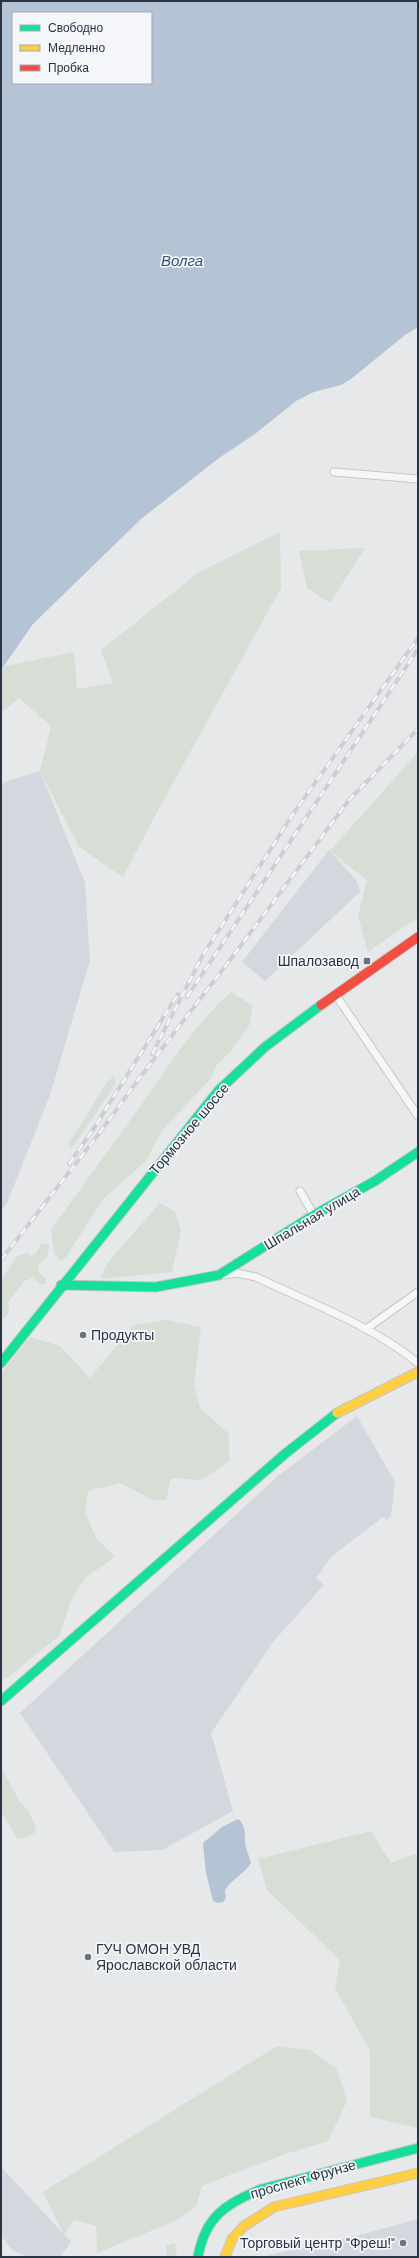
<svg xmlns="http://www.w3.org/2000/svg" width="419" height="2258" viewBox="0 0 419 2258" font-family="'DM Sans',sans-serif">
<rect width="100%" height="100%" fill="#e6e8ea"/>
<g fill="#d4d7dd">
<polygon points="40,771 85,883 90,960 50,1095 7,1203 1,1212 1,783"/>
<polygon points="329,850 357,881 360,892 265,981 242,962"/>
<polygon points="357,1416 395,1482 391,1516 387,1520 383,1517 332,1556 316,1578 324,1585 273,1642 211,1733 233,1811 162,1850 114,1852 20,1713 278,1476"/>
<polygon points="1,2167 71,2242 60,2257 29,2257 13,2251 1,2236"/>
<polygon points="418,2219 418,2257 261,2257 356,2236"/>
</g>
<g fill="#d6ded6">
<polygon points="280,532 281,588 156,814 123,877 79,847 40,771 51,726 19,698 1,713 1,670 5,666 74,652 77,689 113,683 101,650 199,572"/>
<polygon points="365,548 330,603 307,588 299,551"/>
<polygon points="418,752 418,917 368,952 358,916 367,880 330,851"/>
<path d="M 231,992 L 252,1005 L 250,1024 L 230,1052 L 216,1066 L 211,1078 L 161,1132 L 146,1161 L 104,1198 L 66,1257 L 60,1261 L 54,1253 L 51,1229 C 83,1186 113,1144 144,1101 C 171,1063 196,1023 231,992 Z"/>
<polygon points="114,1076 116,1081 113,1088 72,1148 68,1145 107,1082"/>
<polygon points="160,1203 175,1212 181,1230 172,1272 100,1279 108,1262"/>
<path d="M 46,1243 L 49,1246 L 47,1257 L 38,1265 L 39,1272 L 46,1279 L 46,1284 L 41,1285 L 33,1278 L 24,1281 L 8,1303 C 10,1312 8,1316 1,1321 L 1,1279 L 18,1256 L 27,1253 L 31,1256 L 37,1252 L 40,1245 Z"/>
<polygon points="166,1320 201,1327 194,1384 200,1408 229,1434 229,1461 202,1480 171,1478 166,1500 153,1500 120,1483 88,1491 85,1512 96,1538 115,1557 86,1577 72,1598 59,1636 8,1677 1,1680 1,1374 30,1337 60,1346 90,1378 134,1325"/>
<polygon points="1,1767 21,1804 27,1809 36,1826 34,1833 26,1838 17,1838 1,1812"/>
<polygon points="371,1831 391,1863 418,1853 418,2128 370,2117 370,2051 335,1988 340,1960 267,1890 258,1859"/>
<polygon points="277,2046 310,2050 336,2068 347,2101 328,2141 282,2155 202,2186 196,2207 175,2221 97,2253 96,2226 74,2220 64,2235 43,2192"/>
<polygon points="175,2243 177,2257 167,2257 166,2246"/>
</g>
<g fill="#b4c4d5" fill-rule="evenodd">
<path d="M 1,1 L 418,1 L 418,327 L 405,335 L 351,379 L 341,385 L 314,392 L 296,401 L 255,434 L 219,458 L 141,519 L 33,624 L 1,670 ZM 13,13 L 151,13 L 151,83 L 13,83 Z"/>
<path d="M 238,1819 C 247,1825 244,1839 246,1847 C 247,1853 250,1857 251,1863 C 244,1874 232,1879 225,1890 L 226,1898 L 223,1902 L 217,1903 L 213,1901 L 206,1873 L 203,1843 L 222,1827 Z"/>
</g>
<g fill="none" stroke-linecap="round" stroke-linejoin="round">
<defs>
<g id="street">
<polyline points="334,472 418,479"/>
<polyline points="335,994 418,1116"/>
<polyline points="300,1191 314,1215"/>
<path d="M 223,1275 L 237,1273 L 256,1277 C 310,1303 371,1325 418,1363"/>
<polyline points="366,1329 418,1292"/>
</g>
<g id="fast">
<polyline points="61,1285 156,1287 219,1275 314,1215 375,1181 418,1152"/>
<polyline points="1,1363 219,1090 265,1047 321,1005"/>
<polyline points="1,1701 286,1453 337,1413"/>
<path d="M 198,2257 C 205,2217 226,2203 262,2189 L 418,2148"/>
</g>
<g id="slow">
<polyline points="337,1413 418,1372"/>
<polyline points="225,2257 232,2239 244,2226 274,2207 418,2173"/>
</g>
<polyline id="jam" points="321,1005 418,937"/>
</defs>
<use href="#street" stroke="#c4c6c8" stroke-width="9"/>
<use href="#fast" stroke="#c4c6c8" stroke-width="11"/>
<use href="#slow" stroke="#c4c6c8" stroke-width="11"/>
<use href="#jam" stroke="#c4c6c8" stroke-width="11"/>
<use href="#street" stroke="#f5f6f7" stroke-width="7"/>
<use href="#fast" stroke="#16e098" stroke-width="9"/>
<use href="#slow" stroke="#ffcf43" stroke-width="9"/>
<use href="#jam" stroke="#f24e42" stroke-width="9"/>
<defs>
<g id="rail">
<polyline points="187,997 418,649"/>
<polyline points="152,1054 203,955 293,814 418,638"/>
<polyline points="69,1164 94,1128 178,994"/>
<polyline points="1,1260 101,1131 138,1080 230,960 349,800 418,729"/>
</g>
</defs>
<use href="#rail" stroke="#cecfd2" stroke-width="4"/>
<use href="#rail" stroke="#f4f6f9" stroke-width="2.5" stroke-dasharray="8" stroke-linecap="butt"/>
</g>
<g fill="#6c737f" stroke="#f4f6f9" stroke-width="1.5">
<rect x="363" y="957" width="8" height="8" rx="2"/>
<circle cx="83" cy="1335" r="4"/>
<circle cx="88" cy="1957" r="4"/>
<circle cx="403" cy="2243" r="4"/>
</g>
<g text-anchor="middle" stroke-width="3.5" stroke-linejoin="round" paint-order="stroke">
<g font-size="14" fill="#2b3445" stroke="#f4f6f9" text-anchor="end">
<text x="359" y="966">Шпалозавод</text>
<text x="91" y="1340" text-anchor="start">Продукты</text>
<text x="96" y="1954" text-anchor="start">ГУЧ ОМОН УВД<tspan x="96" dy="16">Ярославской области</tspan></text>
<text x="395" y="2248">Торговый центр "Фреш!"</text>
</g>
<g font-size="14" fill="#2b3445" stroke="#f4f6f9">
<text transform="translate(189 1129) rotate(-50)" y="5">Тормозное шоссе</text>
<text transform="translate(312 1218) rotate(-31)" y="5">Шпальная улица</text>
<text transform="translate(303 2179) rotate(-16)" y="5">проспект Фрунзе</text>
</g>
<g font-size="15" font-style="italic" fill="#34527a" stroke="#f4f6f9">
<text x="182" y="266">Волга</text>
</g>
</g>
<rect width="419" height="2258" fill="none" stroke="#2b3445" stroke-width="4"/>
<rect x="12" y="12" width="140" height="72" fill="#f4f6f9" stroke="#a4a8b1"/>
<rect x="20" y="25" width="20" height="6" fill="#16e098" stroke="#a4a8b1"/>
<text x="48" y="32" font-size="12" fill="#2b3445">Свободно</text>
<rect x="20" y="45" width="20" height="6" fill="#ffcf43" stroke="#a4a8b1"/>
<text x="48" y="52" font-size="12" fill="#2b3445">Медленно</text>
<rect x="20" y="65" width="20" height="6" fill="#f24e42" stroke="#a4a8b1"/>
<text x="48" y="72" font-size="12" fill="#2b3445">Пробка</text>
</svg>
